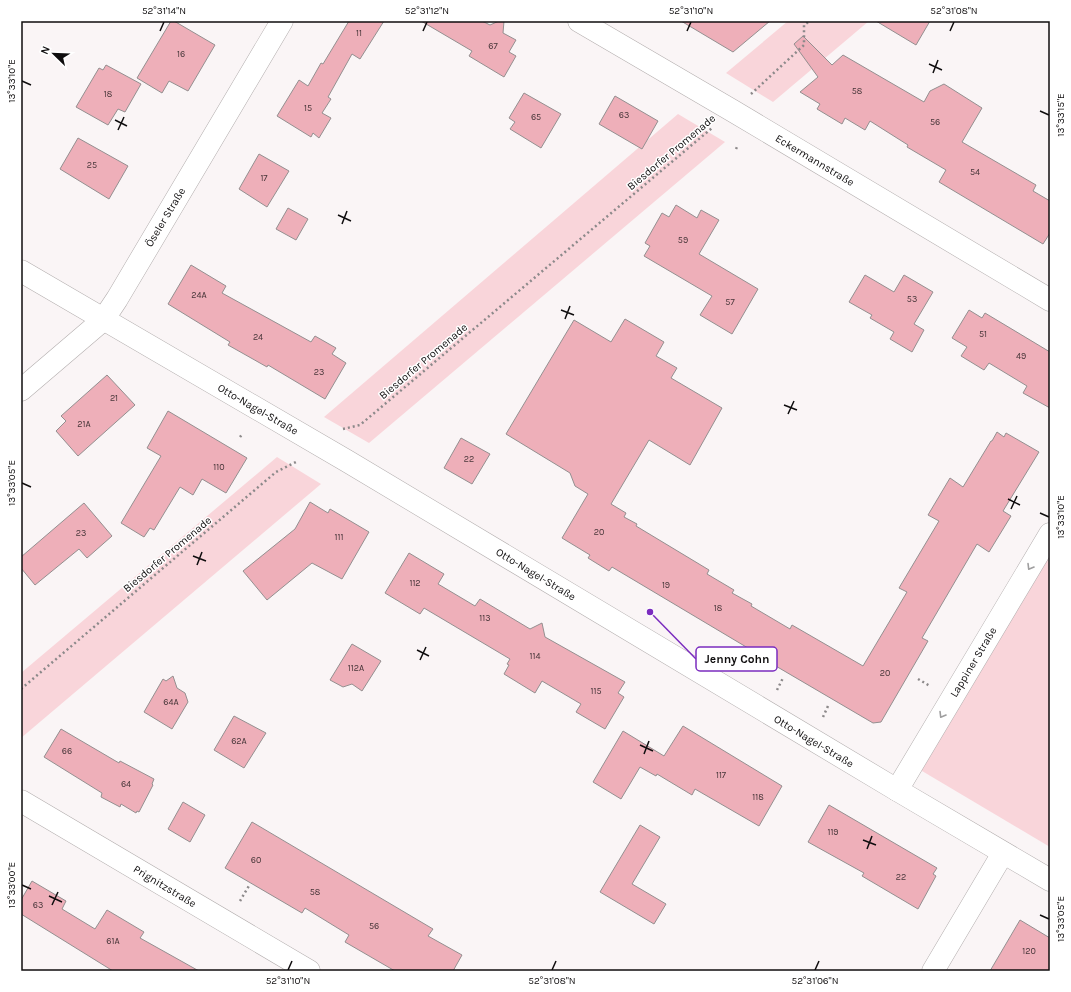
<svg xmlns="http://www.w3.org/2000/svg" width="1071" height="992" viewBox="0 0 1071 992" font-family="Karla,sans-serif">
<rect width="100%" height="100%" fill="#faf5f6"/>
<g fill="#f9d5da">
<polygon points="788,21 869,21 773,102 726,73"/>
<polygon points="678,114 725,142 369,443 324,417"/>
<polygon points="277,457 321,484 21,738 21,673"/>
<polygon points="1050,548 1050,847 917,768"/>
</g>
<g fill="#eeafb9" stroke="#948f90">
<polygon points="171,21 174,21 215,45 188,91 169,81 162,93 137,78"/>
<polygon points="349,21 384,21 360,59 352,54 328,97 331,99 322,113 331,118 319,138 313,133 311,137 277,116 299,80 308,86 321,63 323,64"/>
<polygon points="421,21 482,21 490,25 499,21 504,21 503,33 516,40 509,52 516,56 504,77 469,56 472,51"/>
<polygon points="681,21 770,21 733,52"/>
<polygon points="876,21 930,21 916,45"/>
<polygon points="803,36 832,65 843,55 924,102 930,91 944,84 982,108 962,142 1036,185 1033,191 1050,201 1050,233 1043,244 939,182 946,170 907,147 908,145 870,121 865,130 845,118 842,124 817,109 820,104 800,92 818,77 794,44"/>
<polygon points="106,65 141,84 125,112 118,109 108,125 76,107 99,68 103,70"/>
<polygon points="524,93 561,114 541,148 510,129 515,122 509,118"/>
<polygon points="615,96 658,121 642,149 599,124"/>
<polygon points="78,138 128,166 109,199 60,169"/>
<polygon points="259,154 289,171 267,207 239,189"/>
<polygon points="676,205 697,218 701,210 719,220 699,254 758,289 732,334 700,315 712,296 644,256 650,246 645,243 662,213 669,217"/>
<polygon points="288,208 308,219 296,240 276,229"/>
<polygon points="191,265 226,286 222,293 311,342 315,336 336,348 332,354 346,363 325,399 268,365 267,367 228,345 230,342 168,304"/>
<polygon points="865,275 894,292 904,275 933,292 914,324 924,330 912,352 890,339 894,332 870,318 872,315 849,302"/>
<polygon points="969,310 982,318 985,313 1050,352 1050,408 1023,393 1027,386 989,363 984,370 961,356 967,347 952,338"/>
<polygon points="625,319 664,342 656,356 677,368 671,378 722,408 690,465 649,440 611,504 626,513 624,517 637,524 636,526 709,570 707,574 734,590 732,593 752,604 751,606 790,629 792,625 863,666 907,592 899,588 939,521 928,515 950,478 963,487 991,441 992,441 997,432 1004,437 1006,433 1039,452 1003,511 1011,516 989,552 977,544 922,638 928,641 881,722 873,723 757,655 758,654 612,567 609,571 588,558 590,555 562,538 588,494 575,486 570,473 506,434 574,320 611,342"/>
<polygon points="107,375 135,405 78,456 56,431 66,421 61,416"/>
<polygon points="168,411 247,458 226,493 202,479 193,495 180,487 154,530 150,528 144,537 121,523 161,456 147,448"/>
<polygon points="461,438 490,454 472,484 444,468"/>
<polygon points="310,502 328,513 330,509 369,532 342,579 312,563 267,600 243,571 295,529"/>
<polygon points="84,503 112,536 87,558 79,549 35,585 21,568 21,557"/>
<polygon points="409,553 444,574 438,584 475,606 480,599 530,629 542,623 545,637 625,682 618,693 624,697 605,729 576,712 581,704 542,681 535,693 504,674 509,665 507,664 510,659 424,608 420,614 385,593"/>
<polygon points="352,644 381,661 362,691 352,684 343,687 330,680"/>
<polygon points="173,676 177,688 185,693 188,702 172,729 144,712 163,679 166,681"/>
<polygon points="234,716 266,733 244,768 214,750"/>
<polygon points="683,726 782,786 759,826 695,789 692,795 657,774 656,776 640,767 621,799 593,782 623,731 664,756"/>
<polygon points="61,729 119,763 120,761 154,779 152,784 153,785 139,812 137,811 136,813 121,804 120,807 101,797 102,793 44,757"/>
<polygon points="183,802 205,815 190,842 168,829"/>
<polygon points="829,805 937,868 933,874 936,876 918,909 862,876 864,873 808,842"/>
<polygon points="252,822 433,929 428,936 462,955 453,971 395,971 345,942 349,935 305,908 302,913 225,868"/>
<polygon points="640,825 660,837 632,884 666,904 654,924 600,892"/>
<polygon points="32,881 66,901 62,909 95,929 107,910 144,932 140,938 199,971 113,971 21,914 21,900"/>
<polygon points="1020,920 1050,938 1050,971 990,971"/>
</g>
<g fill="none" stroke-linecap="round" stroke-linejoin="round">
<defs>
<g id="minor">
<polyline points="579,21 733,111 1050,300"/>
<polyline points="21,271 347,461 897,790 1050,880"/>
<polyline points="21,390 103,320 117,299 282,21"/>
<polyline points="897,790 1050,534"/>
<polyline points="21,801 309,971"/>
<polyline points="933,971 1003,853"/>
</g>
</defs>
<use href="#minor" stroke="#b3aeae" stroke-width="23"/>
<g stroke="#8c898a" stroke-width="2.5" stroke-dasharray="2 3" stroke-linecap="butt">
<polyline points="751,94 804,45 804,25 810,21"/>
<polyline points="736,149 738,145"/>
<polyline points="343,429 360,425 712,128"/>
<polyline points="240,437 243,433"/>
<polyline points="918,679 930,686"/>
<polyline points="21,689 276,472 298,461"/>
<polyline points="777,690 783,678"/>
<polyline points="823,717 828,706"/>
<polyline points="240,901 250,884"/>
</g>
<use href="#minor" stroke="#fff" stroke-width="22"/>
</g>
<defs><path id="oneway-chevron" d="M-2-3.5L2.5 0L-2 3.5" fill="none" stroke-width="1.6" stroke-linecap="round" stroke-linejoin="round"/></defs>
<g stroke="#9f9e9f">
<use href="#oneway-chevron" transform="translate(1030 567) rotate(121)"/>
<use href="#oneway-chevron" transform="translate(942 715) rotate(121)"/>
</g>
<path fill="none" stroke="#0f0d0e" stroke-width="1.5" d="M 160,31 L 164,22M 423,31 L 427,22M 687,31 L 691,22M 950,31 L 954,22M 929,64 L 942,70M 933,73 L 938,60M 22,81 L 31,85M 1040,111 L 1049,115M 115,120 L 127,126M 118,130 L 124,117M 338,215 L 351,221M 342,224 L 347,211M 561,310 L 574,315M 565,319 L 570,306M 784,405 L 797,410M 788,414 L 794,401M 22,483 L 31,487M 1008,499 L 1020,505M 1011,509 L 1017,496M 1040,513 L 1049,517M 193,556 L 206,561M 197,565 L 202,552M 417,650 L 429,656M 420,660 L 426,647M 640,745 L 653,751M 644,754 L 649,741M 863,840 L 876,845M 867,849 L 872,836M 22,885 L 31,889M 49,896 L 62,902M 52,905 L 58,892M 1040,915 L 1049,919M 288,970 L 292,961M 552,970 L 556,961M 815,970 L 819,961"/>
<g text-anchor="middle" stroke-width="3" stroke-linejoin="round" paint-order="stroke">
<g font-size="9" fill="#473639">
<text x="359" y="36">11</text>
<text x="493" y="49">67</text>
<text x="181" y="57">16</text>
<text x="857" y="94">58</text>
<text x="108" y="97">18</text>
<text x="308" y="111">15</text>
<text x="624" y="118">63</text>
<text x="536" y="120">65</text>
<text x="935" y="125">56</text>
<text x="92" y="168">25</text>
<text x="975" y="175">54</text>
<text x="264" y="181">17</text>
<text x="683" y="243">59</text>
<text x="199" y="298">24A</text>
<text x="912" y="302">53</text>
<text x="730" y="305">57</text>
<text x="983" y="337">51</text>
<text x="258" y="340">24</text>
<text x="1021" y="359">49</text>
<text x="319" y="375">23</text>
<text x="114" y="401">21</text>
<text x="84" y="427">21A</text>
<text x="469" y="462">22</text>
<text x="219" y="470">110</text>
<text x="599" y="535">20</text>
<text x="81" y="536">23</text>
<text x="339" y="540">111</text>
<text x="415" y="586">112</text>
<text x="666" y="588">19</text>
<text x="718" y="611">18</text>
<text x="485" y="621">113</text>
<text x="535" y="659">114</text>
<text x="356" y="671">112A</text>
<text x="885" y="676">20</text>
<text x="596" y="694">115</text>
<text x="171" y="705">64A</text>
<text x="239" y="744">62A</text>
<text x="67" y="754">66</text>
<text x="721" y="778">117</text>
<text x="126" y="787">64</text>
<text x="758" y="800">118</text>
<text x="833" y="835">119</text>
<text x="256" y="863">60</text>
<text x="901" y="880">22</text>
<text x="315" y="895">58</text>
<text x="38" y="908">63</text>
<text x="374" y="929">56</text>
<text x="113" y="944">61A</text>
<text x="1029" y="954">120</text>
</g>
<g font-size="11" fill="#0f0d0e" stroke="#fff">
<text transform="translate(671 152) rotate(-40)" y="4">Biesdorfer Promenade</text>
<text transform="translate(815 160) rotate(31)" y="4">Eckermannstraße</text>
<text transform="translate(165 217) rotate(-59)" y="4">Öseler Straße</text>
<text transform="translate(423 361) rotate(-40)" y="4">Biesdorfer Promenade</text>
<text transform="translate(258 409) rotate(30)" y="4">Otto-Nagel-Straße</text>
<text transform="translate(167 554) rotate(-40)" y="4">Biesdorfer Promenade</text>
<text transform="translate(536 574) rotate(31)" y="4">Otto-Nagel-Straße</text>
<text transform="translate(973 662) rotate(-59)" y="4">Lappiner Straße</text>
<text transform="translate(814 741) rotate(31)" y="4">Otto-Nagel-Straße</text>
<text transform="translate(165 886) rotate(31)" y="4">Prignitzstraße</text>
</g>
</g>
<path fill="none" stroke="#7b2cbf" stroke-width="1.5" d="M650 612L696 659"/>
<circle fill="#7b2cbf" stroke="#fff" stroke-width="1.5" cx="650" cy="612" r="4"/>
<rect fill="#fff" stroke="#7b2cbf" stroke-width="1.5" x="696" y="647" width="81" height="24" rx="4"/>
<g font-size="12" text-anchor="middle" font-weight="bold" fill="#0f0d0e">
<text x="737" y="663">Jenny Cohn</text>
</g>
<rect width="1071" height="992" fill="none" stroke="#ffffff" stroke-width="44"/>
<g transform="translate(54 54) rotate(293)" stroke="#ffffff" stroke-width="3" paint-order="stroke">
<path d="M0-3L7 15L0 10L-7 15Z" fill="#0f0d0e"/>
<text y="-6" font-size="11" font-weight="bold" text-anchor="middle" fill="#0f0d0e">N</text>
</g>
<rect x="22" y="22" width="1027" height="948" fill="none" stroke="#0f0d0e" stroke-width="1.5"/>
<g font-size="10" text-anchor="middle" fill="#0f0d0e">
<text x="164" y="14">52°31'14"N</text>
<text x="427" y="14">52°31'12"N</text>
<text x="691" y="14">52°31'10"N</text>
<text x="954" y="14">52°31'08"N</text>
<text transform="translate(11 81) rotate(-90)" y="4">13°33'10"E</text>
<text transform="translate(1060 115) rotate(-90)" y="4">13°33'15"E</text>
<text transform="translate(11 483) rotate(-90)" y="4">13°33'05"E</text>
<text transform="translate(1060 517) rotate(-90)" y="4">13°33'10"E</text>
<text transform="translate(11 885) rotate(-90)" y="4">13°33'00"E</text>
<text transform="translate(1060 919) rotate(-90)" y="4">13°33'05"E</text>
<text x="288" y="984">52°31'10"N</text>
<text x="552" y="984">52°31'08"N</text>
<text x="815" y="984">52°31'06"N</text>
</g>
</svg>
